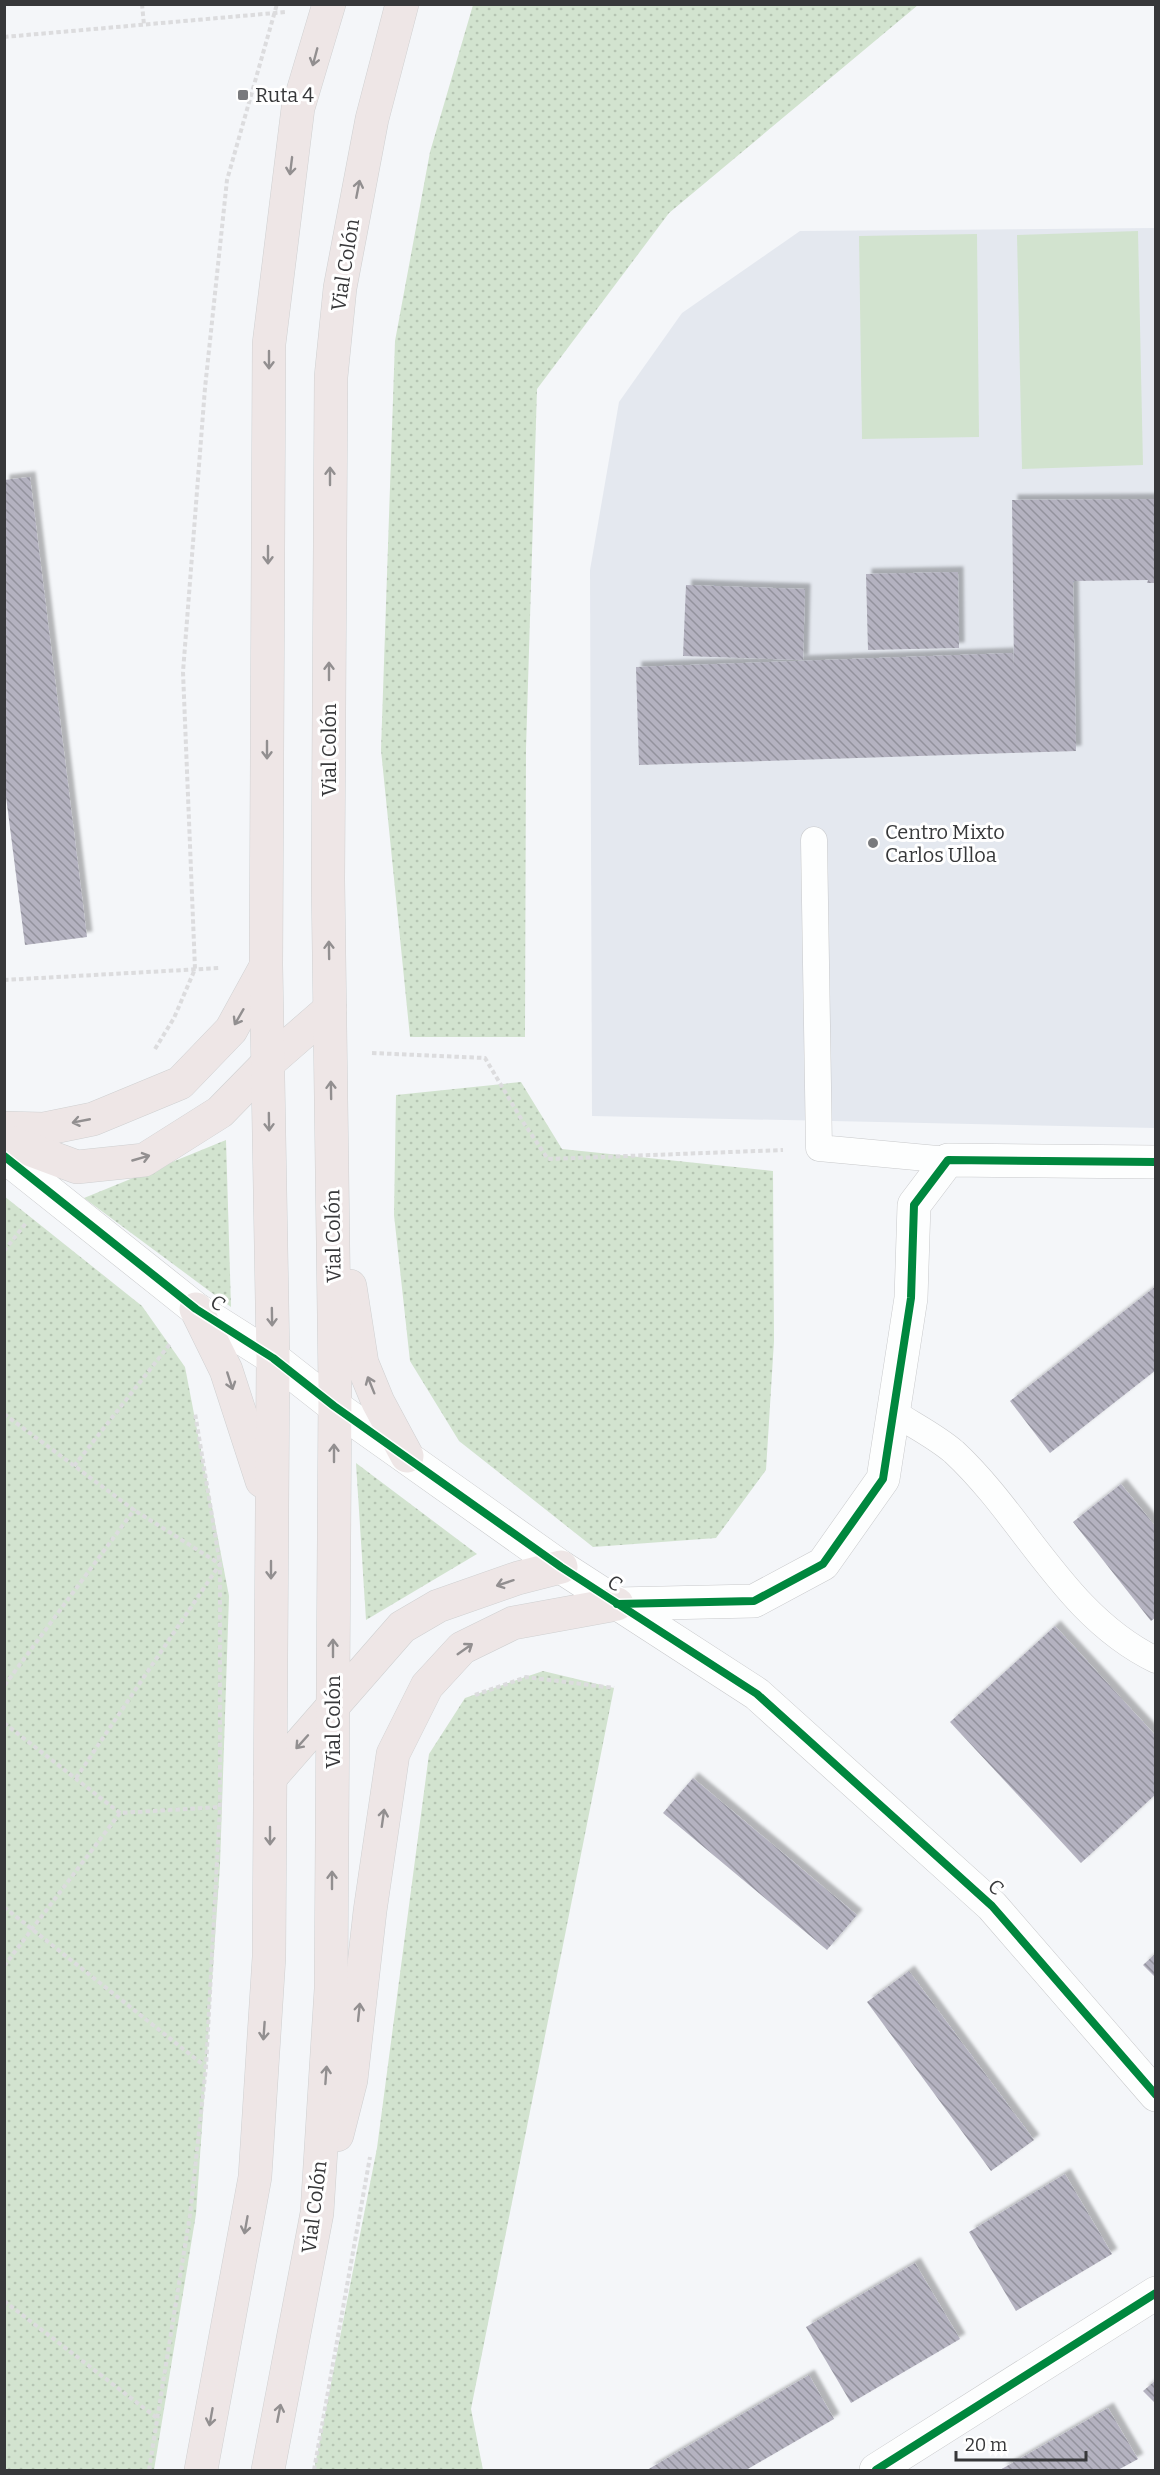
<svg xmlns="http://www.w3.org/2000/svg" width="1160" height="2475" viewBox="0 0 1160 2475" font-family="Bitter,serif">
<defs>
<pattern id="grass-dots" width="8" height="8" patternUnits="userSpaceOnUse" patternTransform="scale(1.5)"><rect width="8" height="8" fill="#d2e3cf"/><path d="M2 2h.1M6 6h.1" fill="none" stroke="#b5c4b2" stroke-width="1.8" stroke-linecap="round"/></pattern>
<pattern id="building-back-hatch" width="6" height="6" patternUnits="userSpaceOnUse" patternTransform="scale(1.5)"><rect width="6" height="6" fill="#b4b2c0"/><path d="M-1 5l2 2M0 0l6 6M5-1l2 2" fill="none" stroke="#93929d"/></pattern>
<filter id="shadow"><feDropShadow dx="5.5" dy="-5.5" stdDeviation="1.5" flood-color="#0004"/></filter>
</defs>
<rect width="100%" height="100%" fill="#f4f6f9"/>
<polygon fill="#e4e8ef" points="1155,228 1155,1128 592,1116 590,570 619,402 682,313 800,231"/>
<g fill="url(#grass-dots)">
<polygon points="473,5 918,5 669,213 537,389 526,749 525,1037 410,1037 381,750 395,341 430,152"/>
<polygon points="521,1082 562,1149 773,1171 774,1341 766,1470 716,1538 593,1547 459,1441 410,1361 394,1215 396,1095"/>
<polygon points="226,1140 231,1307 84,1198"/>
<polygon points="4,1196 142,1306 185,1367 229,1596 220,1865 196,2214 154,2470 5,2470"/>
<polygon points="356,1463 477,1554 366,1620"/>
<polygon points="543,1671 614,1688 471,2409 483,2470 314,2470 377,2148 429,1754 465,1698"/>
</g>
<g fill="#d2e3cf">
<polygon points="1138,231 1143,465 1022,469 1017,235"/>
<polygon points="977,234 979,437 862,439 859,236"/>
</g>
<g fill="url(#building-back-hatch)" filter="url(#shadow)">
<polygon points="30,477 87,937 25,945 4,781 4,480"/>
<polygon points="1156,499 1156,583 1147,583 1148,580 1073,581 1076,751 639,765 636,667 1013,653 1014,666 1012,500"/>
<polygon points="958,572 959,648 868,650 866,574"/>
<polygon points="686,585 805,589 803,660 683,656"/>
<polygon points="1156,1286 1156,1370 1050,1453 1010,1401"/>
<polygon points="1121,1484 1156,1527 1156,1617 1151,1621 1073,1522"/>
<polygon points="1055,1626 1156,1736 1156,1794 1081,1863 950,1722"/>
<polygon points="693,1778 857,1915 827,1950 663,1813"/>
<polygon points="1156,1953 1156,1978 1143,1965"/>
<polygon points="909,1971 1034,2140 991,2171 867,2002"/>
<polygon points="1065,2174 1112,2254 1016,2311 969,2232"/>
<polygon points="915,2263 960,2339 851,2403 806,2327"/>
<polygon points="809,2375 834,2419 746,2470 647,2470"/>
<polygon points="1156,2380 1156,2404 1143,2391"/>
<polygon points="1108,2408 1138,2459 1118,2470 1000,2470"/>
</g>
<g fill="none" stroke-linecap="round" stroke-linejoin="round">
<defs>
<g id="service">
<polyline points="814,840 819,1148 948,1160"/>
<path d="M 893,1412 C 913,1425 937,1437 954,1452 C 1025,1518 1065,1616 1156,1660"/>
</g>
<g id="minor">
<polyline points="617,1604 754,1601 823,1564 883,1479 911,1298 914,1205 948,1160 1156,1162"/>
<polyline points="876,2470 1156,2293"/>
</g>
<polyline id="tertiary" points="4,1156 196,1309 273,1358 334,1406 561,1567 757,1694 992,1906 1156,2095"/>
<g id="primary">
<polyline points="4,1128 44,1129 93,1119 180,1083 231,1030 264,970"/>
<polyline points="4,1140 77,1167 144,1160 220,1112 268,1063 330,1009"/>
<polyline points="350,1286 362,1363 378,1402 407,1456"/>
<polyline points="196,1309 226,1370 262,1481"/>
<polyline points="270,1778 402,1627 438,1606 518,1578 561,1567"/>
<polyline points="337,2135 351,2080 370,1911 393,1754 427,1686 462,1648 513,1623 617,1604"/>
<polyline points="201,2470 255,2177 269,1957 273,1358 266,965 269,344 298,108 329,4"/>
<polyline points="268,2470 317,2213 331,1989 335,1388 328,880 331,377 340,288 372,119 402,4"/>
</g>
</defs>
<use href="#service" stroke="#c8c9cb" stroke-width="27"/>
<use href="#minor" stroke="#c8c9cb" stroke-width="34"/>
<use href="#tertiary" stroke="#c8c9cb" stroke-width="34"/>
<use href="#primary" stroke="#cfd0d1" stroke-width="34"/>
<g stroke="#dcdcde" stroke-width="4" stroke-dasharray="4.5 3" stroke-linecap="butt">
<polyline points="142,4 144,25"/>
<polyline points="4,37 286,12"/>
<polyline points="4,980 220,968"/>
<polyline points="155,1049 174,1018 195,969 183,672 205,388 227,180 277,4"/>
<polyline points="372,1053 485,1058 523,1122 548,1159 783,1150"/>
<polyline points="4,1251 26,1223"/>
<polyline points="4,1414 134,1510 4,1686"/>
<polyline points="74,1466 170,1344"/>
<polyline points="475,1695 526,1677 614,1688"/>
<polyline points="4,1723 120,1813"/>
<polyline points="76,1778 220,1564 134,1510"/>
<polyline points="4,1907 206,2067"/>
<polyline points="4,1966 120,1813 220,1807"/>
<polyline points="4,2301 157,2418"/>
<polyline points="149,2470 190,2215 206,2067 220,1807 220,1564 195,1413"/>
<polyline points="314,2470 370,2157"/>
</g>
<use href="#service" stroke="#fdfefe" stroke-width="26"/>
<use href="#minor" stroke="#fdfefe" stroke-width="33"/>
<use href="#tertiary" stroke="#fdfefe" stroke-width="33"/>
<use href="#primary" stroke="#eee6e6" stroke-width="33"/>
<defs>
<g id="cycleway">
<polyline points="4,1156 196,1309 273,1358 334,1406 561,1567 757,1694 992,1906 1156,2095"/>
<polyline points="617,1604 754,1601 823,1564 883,1479 911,1298 914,1205 948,1160 1156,1162"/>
<polyline points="876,2470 1156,2293"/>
</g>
</defs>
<use href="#cycleway" stroke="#fff" stroke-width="11"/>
<use href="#cycleway" stroke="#00873e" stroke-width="8"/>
</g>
<defs><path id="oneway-shaft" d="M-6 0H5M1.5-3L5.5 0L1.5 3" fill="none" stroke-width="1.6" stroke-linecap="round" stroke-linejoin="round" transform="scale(1.5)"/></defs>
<g stroke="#928f90">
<use href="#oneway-shaft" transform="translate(315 57) rotate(105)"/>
<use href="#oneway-shaft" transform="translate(291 166) rotate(97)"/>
<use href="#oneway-shaft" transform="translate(358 189) rotate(-79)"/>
<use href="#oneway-shaft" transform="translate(269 360) rotate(90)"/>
<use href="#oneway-shaft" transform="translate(330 476) rotate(-90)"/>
<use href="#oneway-shaft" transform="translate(268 555) rotate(90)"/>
<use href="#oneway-shaft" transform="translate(329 671) rotate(-90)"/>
<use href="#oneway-shaft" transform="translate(267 750) rotate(90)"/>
<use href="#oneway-shaft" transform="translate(329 950) rotate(-91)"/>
<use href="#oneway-shaft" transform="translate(239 1017) rotate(120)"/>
<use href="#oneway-shaft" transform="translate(331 1090) rotate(-91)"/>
<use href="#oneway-shaft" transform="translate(81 1121) rotate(169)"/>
<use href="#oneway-shaft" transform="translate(269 1122) rotate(89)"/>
<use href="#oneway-shaft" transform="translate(141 1158) rotate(-16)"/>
<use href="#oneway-shaft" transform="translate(272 1317) rotate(89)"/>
<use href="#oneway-shaft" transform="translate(230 1381) rotate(72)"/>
<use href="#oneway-shaft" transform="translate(371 1385) rotate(-112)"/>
<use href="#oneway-shaft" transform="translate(334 1453) rotate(-90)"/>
<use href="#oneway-shaft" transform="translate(271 1570) rotate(90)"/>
<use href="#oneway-shaft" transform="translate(505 1583) rotate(162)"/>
<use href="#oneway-shaft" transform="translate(333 1648) rotate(-90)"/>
<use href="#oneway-shaft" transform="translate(465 1649) rotate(-35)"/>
<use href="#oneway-shaft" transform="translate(302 1742) rotate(132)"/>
<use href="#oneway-shaft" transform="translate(383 1818) rotate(-82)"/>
<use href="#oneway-shaft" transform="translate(270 1836) rotate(90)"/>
<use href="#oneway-shaft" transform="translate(332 1880) rotate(-90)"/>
<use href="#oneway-shaft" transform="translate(359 2012) rotate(-84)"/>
<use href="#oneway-shaft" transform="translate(264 2031) rotate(94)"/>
<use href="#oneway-shaft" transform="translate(326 2075) rotate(-86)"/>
<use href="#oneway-shaft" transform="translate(246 2225) rotate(100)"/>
<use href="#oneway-shaft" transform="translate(279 2413) rotate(-79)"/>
<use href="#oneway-shaft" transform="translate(211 2417) rotate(100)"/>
</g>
<g fill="#797a7d" stroke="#fff" stroke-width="2">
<rect x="237" y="89" width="12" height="12" rx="3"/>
<circle cx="873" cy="843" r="6"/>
</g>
<g text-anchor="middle" stroke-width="6" stroke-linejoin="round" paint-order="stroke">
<g font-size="20" fill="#37383a" stroke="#fff" text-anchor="start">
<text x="255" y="102">Ruta 4</text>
<text x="885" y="839">Centro Mixto<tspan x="885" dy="23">Carlos Ulloa</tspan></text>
</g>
<g font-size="20" fill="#37383a" stroke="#fff">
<text transform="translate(345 265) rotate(-81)" y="7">Vial Colón</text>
<text transform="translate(329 750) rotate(-90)" y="7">Vial Colón</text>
<text transform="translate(333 1236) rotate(-91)" y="7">Vial Colón</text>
<text transform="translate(218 1303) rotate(33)" y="7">C</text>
<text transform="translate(615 1583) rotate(34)" y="7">C</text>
<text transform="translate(333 1722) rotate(-90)" y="7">Vial Colón</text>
<text transform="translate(996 1887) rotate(43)" y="7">C</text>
<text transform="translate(314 2207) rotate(-83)" y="7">Vial Colón</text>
</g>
</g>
<rect width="1160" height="2475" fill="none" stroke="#37383a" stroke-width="12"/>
<path d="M956 2451v9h130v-9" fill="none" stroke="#37383a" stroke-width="3"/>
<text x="965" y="2451" font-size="18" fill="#37383a" stroke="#ffffff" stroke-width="4.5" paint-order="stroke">20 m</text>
</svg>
